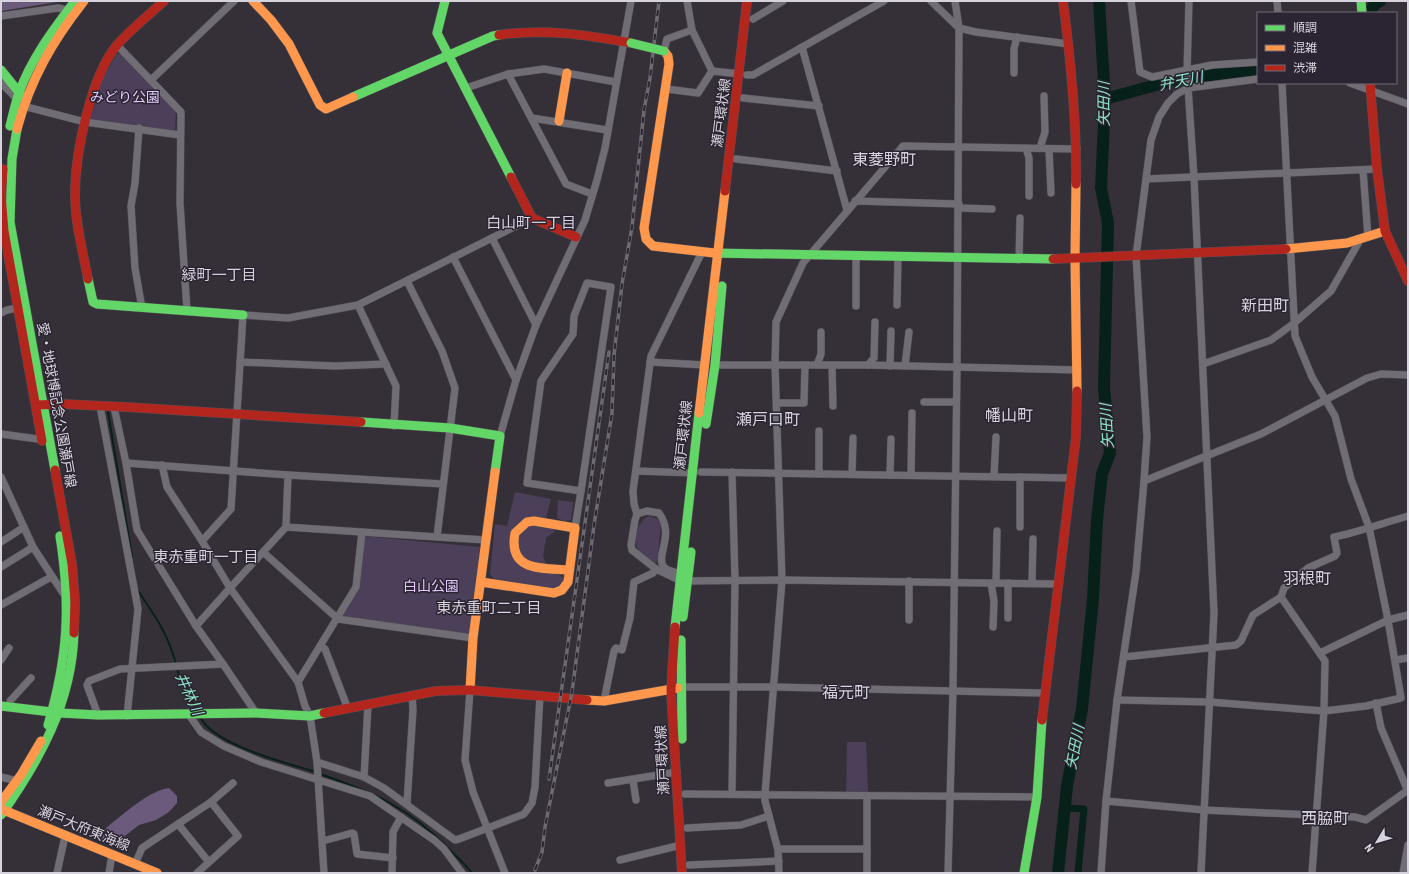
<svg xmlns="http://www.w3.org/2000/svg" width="1409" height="874" viewBox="0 0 1409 874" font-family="'Roboto Condensed','Noto Sans JP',sans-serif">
<rect width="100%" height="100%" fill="#353038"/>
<g fill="#4c3f59">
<polygon points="120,53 176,110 175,130 173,131 93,119 91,118 103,78 117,54"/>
<path d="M 515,492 L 551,499 L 546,518 C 529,517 522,517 511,531 L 513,559 L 558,574 L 565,579 L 560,590 L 495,580 L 490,574 L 495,524 L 507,526 Z"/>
<polygon points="558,500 573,502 571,520 564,521 557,518"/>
<path d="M 649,516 L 660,520 L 661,523 L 657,562 L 655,563 C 650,559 642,555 638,549 C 632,539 638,520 649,516 Z"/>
<path d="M 532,525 L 555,528 L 554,532 L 546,538 L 543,556 L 546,563 C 541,563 533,563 527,561 C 509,554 516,531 532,525 Z"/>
<polygon points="363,536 480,547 469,634 342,617 359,590"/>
<polygon points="847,742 866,742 868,794 846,793"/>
</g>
<g fill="#6b5a7b">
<polygon points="1,1 64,1 1,11"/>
<path d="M 169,788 L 177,796 L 177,803 L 169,812 L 156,820 L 139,825 L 121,839 L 122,845 L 118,847 L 94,838 L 95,834 C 102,833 107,827 113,822 C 129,810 149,791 169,788 Z"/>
</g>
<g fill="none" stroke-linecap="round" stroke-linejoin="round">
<g stroke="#07211a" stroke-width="2">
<polyline points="108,412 132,557"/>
<path d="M 137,589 C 154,615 168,633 176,664"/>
<polyline points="177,668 180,680 196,710"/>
<path d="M 200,717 C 214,745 286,763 316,772"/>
<path d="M 320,774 C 375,793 410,808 451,851 C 458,858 466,865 472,873"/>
</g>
<polyline stroke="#07211a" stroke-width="7" points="1065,808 1084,809 1078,873"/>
<g stroke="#07211a" stroke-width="12">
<polyline points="1369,13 1375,4 1380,1"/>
<polyline points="1105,99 1178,79 1258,69"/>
<polyline points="1058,873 1067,786 1082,709 1093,599 1097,520 1102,474 1110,453 1104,388 1108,223 1101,188 1105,99 1099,1"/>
</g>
<defs>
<g id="street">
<polyline points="687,1 692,30"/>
<polyline points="931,1 959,28 976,32 1069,44"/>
<polyline points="1131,1 1140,72 1152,77 1212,65 1258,62"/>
<polyline points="1189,1 1187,72 1194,177 1214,613 1201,873"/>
<polyline points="1277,1 1278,13"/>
<polyline points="1,16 58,8 67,10"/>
<polyline points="753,19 783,1"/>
<polyline points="117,45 181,112 180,203 187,311"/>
<polyline points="802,47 847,210"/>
<polyline points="664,51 667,39 692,30 712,71 698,93 666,89"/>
<polyline points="712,71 740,74"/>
<polyline points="1014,73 1014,49 1017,37"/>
<polyline points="508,74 566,184 592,194"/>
<polyline points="747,75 753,75 774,63 884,1"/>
<polyline points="151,80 234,1"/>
<polyline points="1,83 19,101"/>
<polyline points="1350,83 1408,104"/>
<polyline points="466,88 508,74 544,69 616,82"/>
<polyline points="743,98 819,106"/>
<polyline points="23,106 85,122 180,135"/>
<polyline points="532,118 607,130"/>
<polyline points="139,128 135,183 131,206 135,268 142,308"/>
<polyline points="1026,148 1029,158 1029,196"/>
<polyline points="1040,148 1045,132 1044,96"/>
<polyline points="1049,149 1051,193"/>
<polyline points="736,159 837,171"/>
<polyline points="1363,170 1368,237"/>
<polyline points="1146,179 1377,169"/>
<polyline points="855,201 959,204"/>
<polyline points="959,208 992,209"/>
<polyline points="492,238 536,325"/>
<polyline points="702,252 651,356 633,491 634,504 637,514 635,520 631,545 632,550 656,569 681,581 782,580 1057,584"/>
<polyline points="453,257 516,380"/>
<polyline points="1019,260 1020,218"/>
<polyline points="407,281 442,351 455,388 437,537 486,540"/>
<polygon points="587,283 611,287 581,491 527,483 541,381 573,334 574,316"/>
<polyline points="358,305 396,386 394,426"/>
<polyline points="897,305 898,257"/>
<polyline points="856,306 856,257"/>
<polyline points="1,313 7,310 18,308"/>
<polyline points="240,362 335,366 386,364"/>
<polyline points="650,362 705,365"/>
<polyline points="1203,364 1271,340 1293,324 1331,291 1360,240"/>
<polyline points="715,365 868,365 1078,370"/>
<polyline points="817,365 821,354 821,332"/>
<polyline points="832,365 833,406"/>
<polyline points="868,365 874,358 875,322"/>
<polyline points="890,366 891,331"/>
<polyline points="905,366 909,332"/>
<polyline points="924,402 956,402"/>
<polyline points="777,403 804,403 805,365"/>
<polyline points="100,406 138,609 127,716"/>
<polyline points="114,407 126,463 288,475 286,527 437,537"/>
<polyline points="819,431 819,474"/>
<polyline points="1,434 45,440"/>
<polyline points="500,436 516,380 536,325 585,220 597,180 605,148 631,1"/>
<polyline points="126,463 137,530 196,626"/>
<polyline points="162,465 167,487 202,541"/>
<polyline points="636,471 694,473"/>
<polyline points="701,472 1071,478"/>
<polyline points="852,474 853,438"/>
<polyline points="288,475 443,484"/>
<polyline points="890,475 891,439"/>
<polyline points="911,475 912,413"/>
<polyline points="994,476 996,437"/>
<polyline points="1,477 33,547 63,593 69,594"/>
<polyline points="1144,481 1261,434 1367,378 1381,374 1408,375"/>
<path d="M 637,514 L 647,511 L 659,513 C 675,535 656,554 663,566 C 665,569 670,571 674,572"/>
<polyline points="286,527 230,588 298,682 305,706 310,716 317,762 324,873"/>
<polyline points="1020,527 1020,477"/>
<polyline points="575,528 581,491"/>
<polyline points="1,542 24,527"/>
<polyline points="263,552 338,619 473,638"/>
<polyline points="1,567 33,547"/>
<polyline points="991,583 994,601 993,627"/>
<polyline points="996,583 997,531"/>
<polyline points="1032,583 1033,539"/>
<polyline points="1281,597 1325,661 1324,711 1312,873"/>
<polyline points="1,605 51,577"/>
<polyline points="1008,618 1008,583"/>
<polyline points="909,620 909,581"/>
<polyline points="320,646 325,649 348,709"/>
<polyline points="1320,653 1388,620 1408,615"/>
<path d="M 1124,657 L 1236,645 L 1241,641 L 1253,615 L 1281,597 L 1284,588 L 1308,568 L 1335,556 L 1337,553 L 1334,537 C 1359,532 1383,523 1408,516"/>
<polyline points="1,660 9,648"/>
<polyline points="1395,660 1408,658"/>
<polyline points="223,664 256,713"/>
<polyline points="298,682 356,587 362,532"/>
<polyline points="681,687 774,687 1044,693"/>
<polyline points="470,690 465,760 473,792 505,873"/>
<polyline points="1117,700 1210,702 1324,711 1366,706 1401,698 1388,620 1369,527 1351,479 1335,416 1312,377 1295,336 1282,83"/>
<polyline points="604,701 614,651 616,648 622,650 630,618 634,582 653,573 656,569"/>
<polyline points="1376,703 1381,728 1408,791"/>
<polyline points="10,707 10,701 31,678"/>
<polyline points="98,715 87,685 89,681 120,669 223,664 196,626 230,588 202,541 231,509 243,315 288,318 358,305 532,218"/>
<polyline points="189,715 201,732 224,746 261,762 370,796 434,840 444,849 462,873"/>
<polyline points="317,762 364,777 384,788 455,840 459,839 524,814 532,803 535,787 540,695"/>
<polyline points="1,777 17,781"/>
<polyline points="364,777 368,705"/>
<polyline points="633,780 636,800"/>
<polyline points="608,783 677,772"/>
<polyline points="685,794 1037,797"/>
<polyline points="732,794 735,580 732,472"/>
<polyline points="1106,801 1204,810 1355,817 1366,820 1408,790"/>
<polyline points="407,803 413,710 412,695"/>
<polyline points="178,824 208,861"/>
<polyline points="687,828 741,825 769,816"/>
<polyline points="323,841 352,833 354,834 357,854 393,858"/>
<polyline points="778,849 867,849"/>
<polyline points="620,860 681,845"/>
<polyline points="135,864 142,848 211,802 233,783"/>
<polyline points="689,865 779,861"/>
<polyline points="57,873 65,836"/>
<polyline points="109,873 112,855"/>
<polyline points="197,873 238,836 211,802"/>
<polyline points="392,873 393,832 401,817"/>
<polyline points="779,873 778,850 765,801 765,794 782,580 775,365 776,322 803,263 903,146 1077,149"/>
<polyline points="867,873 867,796"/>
<polyline points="948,873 953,690 957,367 959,28 955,1"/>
<polyline points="1101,873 1106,801 1117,700 1136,572 1144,481 1147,437 1136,256 1151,140 1159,117 1168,103 1177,94 1188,88 1258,79"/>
<polyline points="1403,873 1408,845"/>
</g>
<g id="fast">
<polyline points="445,1 437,33 511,177"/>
<polyline points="1361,1 1362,13"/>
<polyline points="1,70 22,96"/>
<polyline points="353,97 493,36 499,35"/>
<path d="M 10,126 C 13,115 15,104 19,93 C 31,59 53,30 75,1"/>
<polyline points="17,129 12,159 10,222 55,470"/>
<polyline points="714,253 1053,259"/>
<polyline points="88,279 93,302 97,304 243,315"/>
<polyline points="361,422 450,428 500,436 495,472"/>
<polyline points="706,424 715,365 722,286"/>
<polyline points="683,617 691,552"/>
<polyline points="675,627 699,413"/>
<polyline points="681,640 682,739"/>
<polyline points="1,706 60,713 98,715 256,713 310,716 324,713"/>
<path d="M 48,725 C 68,657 71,606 60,536"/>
<path d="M 1,815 C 40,760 72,702 74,633"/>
<polyline points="1024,873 1037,797 1042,720"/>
</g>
<g id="slow">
<polyline points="253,1 271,20 289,44 320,105 326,109 353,97"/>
<polyline points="664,51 668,56 669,64 644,228 646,239 653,246 714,253"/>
<polyline points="559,121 567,73"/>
<path d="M 17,129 C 31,78 52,42 84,1"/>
<polyline points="1076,184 1075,259 1077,391"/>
<polyline points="1286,249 1347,243 1385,231"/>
<polyline points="699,413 725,191"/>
<path d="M 481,582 L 554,593 L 562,590 L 568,582 L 575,528 L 534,521 L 527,522 L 515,533 C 508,571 540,568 568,570"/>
<polyline points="470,690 473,638 495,472"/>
<polyline points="587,700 604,701 678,688"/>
<polyline points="1,802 21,775 41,741"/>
<polyline points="1,809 157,873"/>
</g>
<g id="jam">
<path d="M 1063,1 C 1071,62 1077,123 1076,184"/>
<path d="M 499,35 C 543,28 587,35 631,43"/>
<polyline points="1370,83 1377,169 1385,231 1408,281"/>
<polyline points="3,169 1,195 4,231 42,441"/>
<polyline points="511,177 532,218 576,237"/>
<polyline points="725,191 747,1"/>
<polyline points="1053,259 1286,249"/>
<path d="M 88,279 C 83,252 75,223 75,195 C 75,153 91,76 117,45 C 131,29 149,15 164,1"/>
<polyline points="37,405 62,404 126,407 361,422"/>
<polyline points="55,470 72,564 75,601 74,633"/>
<polyline points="675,627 671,690 682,873"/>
<polyline points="324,713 436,691 470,690 587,700"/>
<polyline points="1042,720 1076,437 1077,391"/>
</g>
</defs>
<use href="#street" stroke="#514e55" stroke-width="8"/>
<use href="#fast" stroke="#514e55" stroke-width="10"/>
<use href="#slow" stroke="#514e55" stroke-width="10"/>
<use href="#jam" stroke="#514e55" stroke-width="10"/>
<use href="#street" stroke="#716d74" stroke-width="7"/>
<use href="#fast" stroke="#63d668" stroke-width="9"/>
<use href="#slow" stroke="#ff974d" stroke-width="9"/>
<use href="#jam" stroke="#b3261e" stroke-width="9"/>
<defs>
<g id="rail">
<polyline points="549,779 609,352"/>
<polyline points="535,870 542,852 545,827 572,692 594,525 612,413 614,355 622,284 632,227 644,110 650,78 659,1"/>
</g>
</defs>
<use href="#rail" stroke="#6c6a6f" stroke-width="3.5"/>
<use href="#rail" stroke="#2b2432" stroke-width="2" stroke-dasharray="6" stroke-linecap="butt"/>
<defs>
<polyline id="fast-bridge" points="631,43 664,51"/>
</defs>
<use href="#fast-bridge" stroke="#514e55" stroke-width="10" stroke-linecap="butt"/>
<use href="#fast-bridge" stroke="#63d668" stroke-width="9"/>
</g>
<g text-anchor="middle" stroke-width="3" stroke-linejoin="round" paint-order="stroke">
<g font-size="14" fill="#e3c9fc" stroke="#2b2432">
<text x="125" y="102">みどり公園</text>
<text x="431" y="591">白山公園</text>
</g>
<g font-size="14" fill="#d7d3dc" stroke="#2b2432">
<text transform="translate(721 113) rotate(-83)" y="5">瀬戸環状線</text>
<text transform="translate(57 405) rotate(80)" y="5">愛・地球博記念公園瀬戸線</text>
<text transform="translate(683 435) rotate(-84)" y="5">瀬戸環状線</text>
<text transform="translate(662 760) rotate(-93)" y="5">瀬戸環状線</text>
<text transform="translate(84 828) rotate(22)" y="5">瀬戸大府東海線</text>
</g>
<g font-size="15" font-style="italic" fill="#8ce3c7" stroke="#2b2432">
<text transform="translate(1181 81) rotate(-11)" y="5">弁天川</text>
<text transform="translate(1104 104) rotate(-90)" y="5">矢田川</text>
<text transform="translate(1107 426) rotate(-93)" y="5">矢田川</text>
<text transform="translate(189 694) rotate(65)" y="5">井林川</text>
<text transform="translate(1075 747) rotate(-79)" y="5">矢田川</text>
</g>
<g font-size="15" fill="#d7d3dc" stroke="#2b2432">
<text x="531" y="228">白山町一丁目</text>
<text x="219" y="280">緑町一丁目</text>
<text x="206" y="562">東赤重町一丁目</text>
<text x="489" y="613">東赤重町二丁目</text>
</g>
<g font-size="16" fill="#d7d3dc" stroke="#2b2432">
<text x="884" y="165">東菱野町</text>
<text x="1265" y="311">新田町</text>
<text x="1009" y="421">幡山町</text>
<text x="768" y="425">瀬戸口町</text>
<text x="1307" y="584">羽根町</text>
<text x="846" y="698">福元町</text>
<text x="1325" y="824">西脇町</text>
</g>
</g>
<rect width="1409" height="874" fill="none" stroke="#d7d3dc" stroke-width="4"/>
<rect x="1257" y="12" width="140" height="72" fill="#2b2432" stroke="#706a76"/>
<rect x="1265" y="25" width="20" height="6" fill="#63d668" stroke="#706a76"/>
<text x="1293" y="32" font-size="12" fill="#d7d3dc">順調</text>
<rect x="1265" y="45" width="20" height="6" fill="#ff974d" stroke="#706a76"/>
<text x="1293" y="52" font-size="12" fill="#d7d3dc">混雑</text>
<rect x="1265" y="65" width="20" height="6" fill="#b3261e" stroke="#706a76"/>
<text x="1293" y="72" font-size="12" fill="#d7d3dc">渋滞</text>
<g transform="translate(1377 842) rotate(232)" stroke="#2b2432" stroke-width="3" paint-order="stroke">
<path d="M0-3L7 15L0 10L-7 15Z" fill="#d7d3dc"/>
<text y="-6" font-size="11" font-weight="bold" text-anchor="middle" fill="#d7d3dc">N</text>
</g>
</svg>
